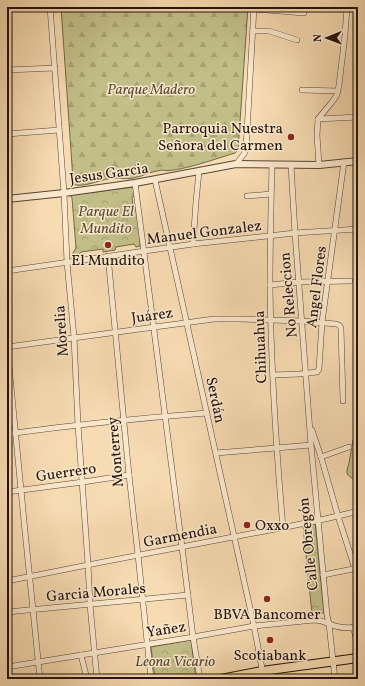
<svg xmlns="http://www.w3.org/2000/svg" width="365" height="686" viewBox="0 0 365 686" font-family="Vollkorn,serif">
<defs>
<pattern id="forest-firs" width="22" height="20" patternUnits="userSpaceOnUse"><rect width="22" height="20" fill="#c2be88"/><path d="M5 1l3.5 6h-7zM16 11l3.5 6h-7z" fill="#a7a274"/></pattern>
<pattern id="park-crowns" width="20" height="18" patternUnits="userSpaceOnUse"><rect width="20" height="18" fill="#c2be88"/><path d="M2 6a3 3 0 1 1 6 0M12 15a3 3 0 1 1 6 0" fill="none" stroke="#a7a274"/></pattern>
</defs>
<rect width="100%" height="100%" fill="#f7dbb2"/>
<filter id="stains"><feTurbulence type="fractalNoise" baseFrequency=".005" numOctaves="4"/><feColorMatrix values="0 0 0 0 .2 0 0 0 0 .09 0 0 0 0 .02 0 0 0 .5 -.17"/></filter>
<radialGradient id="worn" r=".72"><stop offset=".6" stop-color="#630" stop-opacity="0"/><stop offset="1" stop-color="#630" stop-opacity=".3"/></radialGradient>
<polygon fill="#c2be88" stroke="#736849" points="358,431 358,486 356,482 347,474 347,470 349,463 353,440 356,433"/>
<path fill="url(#forest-firs)" stroke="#736849" d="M 61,7 L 248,7 L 238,150 L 235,153 C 221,157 174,174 162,170 C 157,171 151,172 146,174 C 143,175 140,177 137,177 C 130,180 123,178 115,178 C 102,178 84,189 72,184 L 73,180 Z"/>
<g fill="url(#park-crowns)" stroke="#736849">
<polygon points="134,187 135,195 132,197 133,206 137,207 140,236 140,246 136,247 134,244 116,247 115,250 103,252 103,249 81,252 78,255 72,256 73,253 76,248 72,198 70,195"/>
<polygon points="315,523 324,613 312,614 303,525"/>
<polygon points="191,640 196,679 155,679 151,647"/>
</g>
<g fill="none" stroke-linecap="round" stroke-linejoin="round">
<defs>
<g id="minor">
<polyline points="50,7 64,193 67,262 74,337 78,425 88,564 90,605 97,679"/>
<polyline points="254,9 304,13"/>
<polyline points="253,31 269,31 297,40"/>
<polyline points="7,70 55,68"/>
<polyline points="302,90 337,91"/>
<polyline points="318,119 358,117"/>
<polyline points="7,134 59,130"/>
<polyline points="236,164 244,154 246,149 254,7"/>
<path d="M 272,165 C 271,205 270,245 270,286 C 271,367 276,447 283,528"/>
<polyline points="291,165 295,233 311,445 327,615 329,624 335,679"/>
<polyline points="319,165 317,135 318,119 332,102 337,95 339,85 345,35 347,7"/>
<polyline points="155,180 254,626 264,679"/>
<polyline points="135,183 182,547 193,637 200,679"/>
<polyline points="247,196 271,194"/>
<polyline points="193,244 196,202 199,171"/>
<polyline points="108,256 129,475 138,555 151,679"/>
<polyline points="7,271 193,244 295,233 358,229"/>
<polyline points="270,285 299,282 350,281"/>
<path d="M 7,345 C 18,456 28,568 40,679"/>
<polyline points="7,347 214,319 239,319 302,321 336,324 339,325 341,328 343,401"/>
<polyline points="273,375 300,374 317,372 319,369 322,322 344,162"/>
<polyline points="312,430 321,457 338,516 358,578"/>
<path d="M 7,434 C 73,425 140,418 207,413"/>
<polyline points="216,453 276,448 311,445"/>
<polyline points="321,457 349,447"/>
<polyline points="7,492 83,482 129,475"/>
<polyline points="323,575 358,568"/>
<path d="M 7,581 C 82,566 158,551 233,537 C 275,529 317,522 358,511"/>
<polyline points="7,612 188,595"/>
<polyline points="353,627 358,644"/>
<polyline points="81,655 87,679"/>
<path d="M 7,667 L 193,637 L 254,626 L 314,620 C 324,620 327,624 335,626 C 342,628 351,628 358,627"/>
</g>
<polyline id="tertiary" points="7,199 64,193 135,183 236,164 319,165 358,161"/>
<polyline id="primary" points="221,679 262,671 358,658"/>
</defs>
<use href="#minor" stroke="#594434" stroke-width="6"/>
<use href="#tertiary" stroke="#594434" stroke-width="8"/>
<use href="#primary" stroke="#24110a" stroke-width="10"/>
<use href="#minor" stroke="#fae8cd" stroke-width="5"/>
<use href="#tertiary" stroke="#fae8cd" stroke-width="6"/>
<use href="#primary" stroke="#f7dbb2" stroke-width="8"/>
</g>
<g fill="#8f2418" stroke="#fae8cd" stroke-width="1.5">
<circle cx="291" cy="137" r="4"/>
<circle cx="108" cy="245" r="4"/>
<circle cx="247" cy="525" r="4"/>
<circle cx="267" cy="599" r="4"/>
<circle cx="270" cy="640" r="4"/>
</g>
<g text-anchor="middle" stroke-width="3" stroke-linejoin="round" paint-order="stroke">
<g font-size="15" font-style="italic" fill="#5b4e36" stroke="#fae8cd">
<text x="151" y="94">Parque Madero</text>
<text x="106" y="216">Parque El<tspan x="106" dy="17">Mundito</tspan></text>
<text x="175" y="666">Leona Vicario</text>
</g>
<g font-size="15" fill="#24110a" stroke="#fae8cd">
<text x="283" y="133" text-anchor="end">Parroquia Nuestra<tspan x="283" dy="17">Señora del Carmen</tspan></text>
<text x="108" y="265">El Mundito</text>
<text x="255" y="530" text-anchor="start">Oxxo</text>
<text x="267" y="619">BBVA Bancomer</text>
<text x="270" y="660">Scotiabank</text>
</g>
<g font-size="15" fill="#24110a" stroke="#fae8cd">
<text transform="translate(109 173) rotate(-8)" y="5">Jesus Garcia</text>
<text transform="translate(204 232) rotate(-7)" y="5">Manuel Gonzalez</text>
<text transform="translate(316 287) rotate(-83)" y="5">Angel Flores</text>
<text transform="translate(288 295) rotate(-95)" y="5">No Releccion</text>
<text transform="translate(152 315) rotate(-8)" y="5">Juárez</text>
<text transform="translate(61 331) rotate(-94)" y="5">Morelia</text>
<text transform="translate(260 347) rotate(-92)" y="5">Chihuahua</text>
<text transform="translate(216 400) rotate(78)" y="5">Serdán</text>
<text transform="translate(115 452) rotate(-95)" y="5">Monterrey</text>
<text transform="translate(66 472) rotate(-8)" y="5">Guerrero</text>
<text transform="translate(180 535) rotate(-11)" y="5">Garmendia</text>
<text transform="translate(308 544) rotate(-96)" y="5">Calle Obregón</text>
<text transform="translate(96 592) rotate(-5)" y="5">Garcia Morales</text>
<text transform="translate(166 629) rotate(-9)" y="5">Yañez</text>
</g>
</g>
<rect width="365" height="686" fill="none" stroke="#f7dbb2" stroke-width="24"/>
<rect x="8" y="8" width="349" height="670" fill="none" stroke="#24110a" stroke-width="2"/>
<rect x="12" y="12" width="341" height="662" fill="none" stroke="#24110a"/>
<g transform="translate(327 38) rotate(269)" stroke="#fae8cd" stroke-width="3" paint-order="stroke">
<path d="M0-3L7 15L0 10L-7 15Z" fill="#24110a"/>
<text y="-6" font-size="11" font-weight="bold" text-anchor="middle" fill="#24110a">N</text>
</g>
<rect width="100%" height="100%" filter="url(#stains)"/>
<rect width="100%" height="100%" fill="url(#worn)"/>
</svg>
